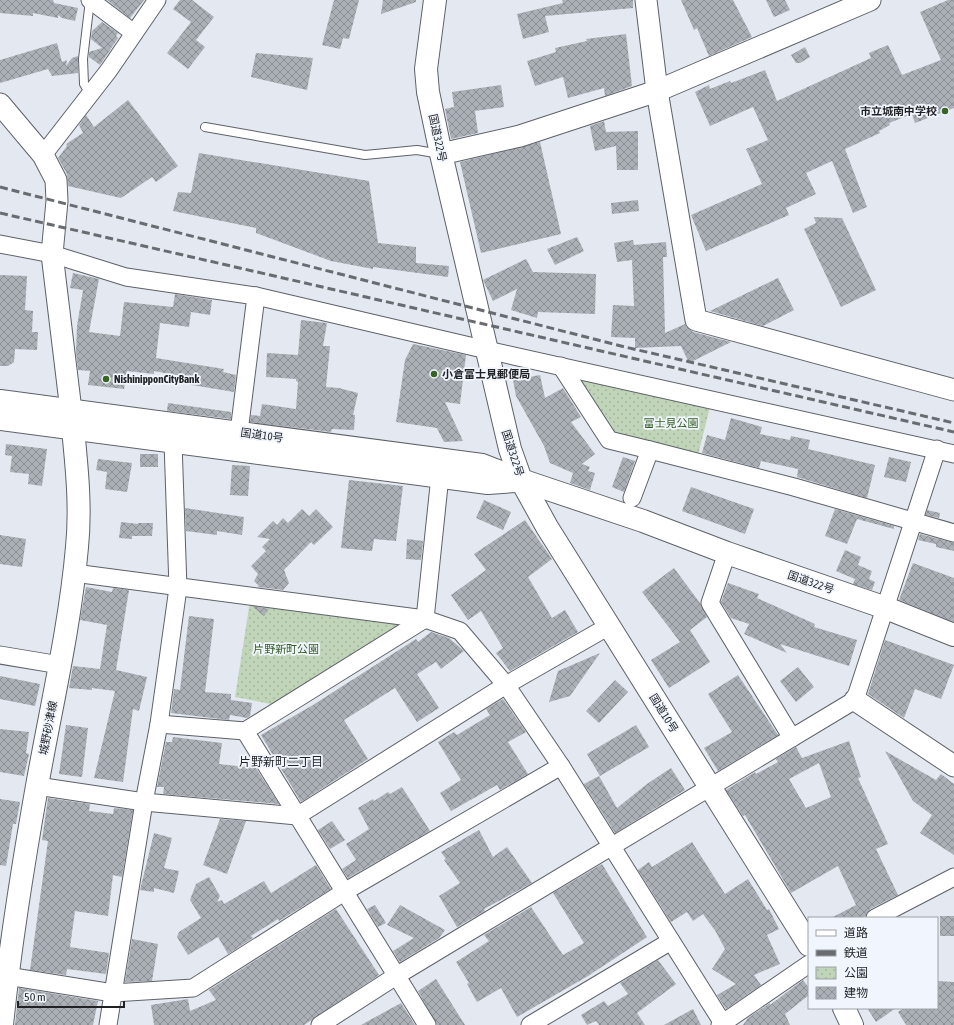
<svg xmlns="http://www.w3.org/2000/svg" width="954" height="1025" viewBox="0 0 954 1025" font-family="'Asap Condensed','Noto Sans JP',sans-serif">
<defs>
<pattern id="park-dots" width="8" height="8" patternUnits="userSpaceOnUse"><rect width="8" height="8" fill="#c0d4b8"/><path d="M2 2h.1M6 6h.1" fill="none" stroke="#a5b69e" stroke-width="1.8" stroke-linecap="round"/></pattern>
<pattern id="building-cross-hatch" width="8" height="8" patternUnits="userSpaceOnUse"><rect width="8" height="8" fill="#abb0b7"/><path d="M0 0l8 8M0 8l8-8" fill="none" stroke="#8b8f94"/></pattern>
</defs>
<rect width="100%" height="100%" fill="#e4e9f1"/>
<g fill="url(#park-dots)">
<polygon points="568,370 711,403 697,459 610,437"/>
<polygon points="250,601 399,621 401,629 276,705 235,697"/>
</g>
<g fill="url(#building-cross-hatch)" fill-rule="evenodd">
<polygon points="0,0 53,0 54,3 78,8 75,21 62,18 58,15 58,18 33,13 33,16 0,13"/>
<polygon points="107,0 144,0 130,18"/>
<polygon points="180,0 192,0 214,17 196,40 205,47 188,69 167,53 191,22 173,9"/>
<polygon points="334,0 359,0 349,39 343,38 340,49 322,45"/>
<polygon points="383,0 416,0 416,2 381,14"/>
<polygon points="562,0 633,0 633,8 545,16 549,32 523,39 517,14 563,3"/>
<polygon points="681,0 733,0 752,37 709,56 697,28 694,30"/>
<polygon points="766,0 785,0 790,10 774,17"/>
<polygon points="948,0 954,0 954,108 915,123 912,114 889,123 890,125 879,131 880,133 845,149 867,207 853,213 832,161 806,173 816,194 786,208 789,215 706,251 691,215 762,184 746,149 768,140 753,107 710,126 695,92 709,85 710,89 730,81 731,83 765,70 777,101 871,58 869,53 888,45 902,75 941,60 920,12"/>
<polygon points="102,22 118,33 116,36 118,38 100,65 89,57 89,52 102,48 91,39 92,31"/>
<polygon points="626,34 632,86 605,96 604,88 568,98 563,77 535,86 527,61 556,52 555,48 587,41 586,39"/>
<polygon points="57,43 62,62 67,60 66,66 72,58 78,56 78,73 52,76 48,69 0,83 0,60"/>
<polygon points="805,47 810,57 800,63 796,63 791,55"/>
<polygon points="256,53 313,58 307,90 251,77"/>
<polygon points="501,85 504,107 475,111 478,133 451,139 445,109 454,107 452,92"/>
<polygon points="128,100 178,166 156,182 152,177 121,198 68,186 67,174 58,158 67,146 66,144 83,133 79,125 86,115 94,127"/>
<polygon points="604,121 606,132 638,131 638,170 617,170 616,146 595,151 590,126"/>
<polygon points="540,142 561,234 481,253 460,162"/>
<polygon points="199,153 369,181 378,243 416,247 416,263 449,266 448,277 373,267 373,269 331,261 256,233 256,228 173,211 178,192 191,193"/>
<polygon points="638,200 639,211 612,214 611,203"/>
<polygon points="814,217 842,218 876,290 841,307 804,229 816,223"/>
<polygon points="577,237 584,251 555,265 547,249"/>
<polygon points="633,240 634,245 666,242 667,257 663,257 665,333 685,324 687,328 693,332 731,342 689,363 681,346 635,348 635,338 611,337 613,305 634,306 632,260 617,262 614,243"/>
<polygon points="526,259 533,272 596,274 595,314 538,312 537,318 511,310 517,289 493,301 483,280"/>
<polygon points="73,273 99,279 89,332 120,336 124,302 173,307 175,294 212,300 210,315 191,312 189,327 160,323 156,358 224,369 223,372 236,375 234,392 180,383 181,376 154,371 154,374 127,371 124,389 88,385 90,371 78,370 76,352 77,326 83,290 70,288"/>
<polygon points="0,275 27,276 25,310 33,311 32,332 38,332 37,350 15,349 14,362 8,366 0,366"/>
<polygon points="778,278 794,310 763,326 710,311"/>
<polygon points="301,320 327,323 323,346 330,346 326,387 339,388 358,393 353,415 355,415 354,430 332,429 331,432 250,422 251,415 260,416 262,404 296,409 298,382 296,381 296,379 266,377 267,353 298,355"/>
<polygon points="413,344 466,355 460,404 445,402 463,441 444,442 437,428 396,422 405,360"/>
<polygon points="540,375 545,398 563,388 581,417 571,422 595,454 582,464 590,467 588,471 595,473 590,490 570,483 573,473 550,463 544,446 516,396 513,380"/>
<polygon points="168,403 231,412 231,419 167,411"/>
<polygon points="731,418 762,427 760,434 790,440 791,436 810,440 808,449 875,465 867,498 797,477 798,469 761,461 759,468 702,453 707,435 725,440"/>
<polygon points="6,444 47,449 42,486 28,484 29,474 10,472 12,456 5,455"/>
<rect x="140" y="454" width="18" height="13"/>
<polygon points="623,457 635,461 624,492 612,487"/>
<polygon points="889,457 911,462 906,482 884,477"/>
<polygon points="98,459 132,463 127,492 105,489 107,472 96,470"/>
<polygon points="232,465 250,466 248,496 230,495"/>
<polygon points="349,480 403,486 396,541 374,539 372,551 341,548"/>
<polygon points="691,487 754,509 745,534 682,511"/>
<polygon points="484,500 511,512 503,530 476,518"/>
<polygon points="185,508 244,517 242,535 217,531 217,535 186,531"/>
<polygon points="302,509 309,516 316,509 333,527 314,545 311,542 284,570 289,583 283,590 258,587 259,586 254,581 258,574 251,566 266,551 262,547 270,539 257,537 273,521 277,525 283,518 288,523"/>
<polygon points="835,509 894,526 894,529 857,519 847,544 825,536"/>
<polygon points="927,510 940,513 939,518 926,515"/>
<polygon points="525,520 552,559 528,577 552,618 565,610 578,632 510,671 496,653 503,648 481,611 468,620 451,595 486,570 474,554"/>
<polygon points="121,522 138,524 138,523 153,523 152,536 132,536 132,539 119,538"/>
<polygon points="920,534 954,543 954,551 936,547 936,544 918,540"/>
<polygon points="0,535 26,539 22,567 0,564"/>
<polygon points="407,539 423,541 421,560 406,559"/>
<polygon points="845,550 861,557 858,565 872,571 869,579 875,582 872,590 853,584 855,579 836,571"/>
<polygon points="913,563 954,578 954,622 899,600"/>
<polygon points="674,568 700,603 707,617 690,630 710,662 669,688 651,660 680,642 642,592"/>
<polygon points="728,583 759,594 757,598 815,624 814,627 857,640 849,666 780,644 787,653 744,634 749,624 731,618 721,602"/>
<polygon points="86,587 112,592 113,588 129,590 116,670 147,677 139,711 133,709 123,782 94,778 115,691 92,688 92,690 69,688 73,666 100,669 107,625 80,620"/>
<polygon points="252,606 269,609 264,616"/>
<polygon points="189,616 214,619 205,692 231,694 231,700 252,703 250,716 247,718 230,715 229,720 171,713 174,689 180,690"/>
<polygon points="431,632 449,638 464,651 441,669 436,662 417,674 439,708 417,722 395,688 344,720 368,759 301,802 261,735 313,705 416,639 418,642"/>
<polygon points="885,640 954,665 941,699 915,689 904,718 868,694"/>
<polygon points="600,653 570,696 549,702 558,671"/>
<polygon points="798,667 814,687 796,702 780,681"/>
<polygon points="738,675 778,735 718,771 704,748 732,732 708,694"/>
<polygon points="0,676 40,684 35,706 0,699"/>
<polygon points="615,680 628,692 599,723 586,711"/>
<polygon points="503,699 526,732 508,742 528,774 500,790 497,785 451,811 440,793 461,780 438,742 454,732 457,735 490,715 486,709"/>
<polygon points="66,725 88,728 82,777 59,774"/>
<polygon points="636,725 649,747 600,776 587,754"/>
<polygon points="0,729 29,732 26,753 29,754 24,776 0,772"/>
<polygon points="173,737 222,743 219,764 256,768 279,804 163,794 164,787 157,787 166,742 172,742"/>
<path d="M 849,741 L 861,777 L 858,778 L 888,844 L 876,849 L 898,895 L 870,909 L 866,916 L 860,918 L 831,918 L 856,905 L 838,866 L 791,893 L 745,815 L 743,816 L 726,790 L 755,772 L 756,774 L 778,762 L 776,759 L 796,747 L 802,758 ZM 819,763 L 831,797 L 806,808 L 789,779 Z"/>
<polygon points="885,751 936,780 941,774 954,784 954,855 920,833 932,815 913,801"/>
<polygon points="671,768 685,790 615,833 584,784 599,776 617,808 647,784"/>
<polygon points="402,787 430,831 348,878 342,869 356,860 346,844 369,829 358,808 373,799 374,801 388,792 390,794"/>
<polygon points="48,798 90,804 89,811 113,814 114,808 133,810 122,877 113,875 108,916 75,911 70,947 109,953 106,974 67,969 66,975 30,970 48,841 42,840"/>
<polygon points="0,799 20,802 16,824 13,824 6,866 0,865"/>
<polygon points="220,819 246,821 227,874 203,865"/>
<polygon points="332,821 345,840 330,849 318,830"/>
<polygon points="479,830 493,857 507,847 532,883 484,909 485,911 457,927 439,896 460,883 444,860 446,859 441,852"/>
<polygon points="154,833 172,838 164,868 179,871 174,893 154,888 154,892 140,890"/>
<polygon points="692,842 725,894 748,879 767,910 769,909 779,929 767,935 780,964 754,975 761,985 726,1009 717,995 736,984 712,969 725,949 716,932 703,914 693,921 687,912 671,922 638,870 649,862 652,867"/>
<polygon points="602,864 647,937 588,976 517,1017 501,988 477,1002 467,984 469,983 456,962 489,941 484,935 531,907 563,955 584,943 553,893"/>
<polygon points="316,865 331,889 279,921 278,919 251,936 253,938 228,954 218,937 188,955 177,937 179,932 201,918 190,900 196,884 209,877 220,896 217,902 222,900 224,904 264,881 271,893"/>
<polygon points="375,905 386,923 378,927 367,909"/>
<polygon points="400,905 445,930 439,938 400,962 393,951 414,938 387,925"/>
<polygon points="336,909 379,975 304,1025 154,1025 151,1005 188,999 190,1011 216,1000 209,990"/>
<rect x="940" y="916" width="14" height="20"/>
<polygon points="132,939 158,944 152,981 125,982"/>
<polygon points="658,960 676,984 637,1013 645,1025 599,1025 596,1021 587,1025 581,1015 604,1001 608,1006 628,994 620,983"/>
<polygon points="436,979 465,1025 437,1025 418,991"/>
<polygon points="803,980 809,988 809,995 785,1014 790,1025 743,1025 748,1018 770,1003 770,1005"/>
<polygon points="937,981 954,982 954,1025 906,1025 898,1012 904,1008 937,1008"/>
<polygon points="19,988 98,1001 93,1025 15,1025"/>
<polygon points="401,1003 415,1025 361,1025"/>
<polygon points="867,1008 896,1008 876,1022"/>
<polygon points="693,1009 701,1025 664,1025"/>
</g>
<g fill="none" stroke-linecap="round" stroke-linejoin="round">
<defs>
<g id="service">
<polyline points="90,94 84,84 83,59 90,0"/>
<polyline points="205,127 365,155 417,150 440,154"/>
</g>
<g id="minor">
<polyline points="90,0 134,33"/>
<polyline points="43,155 109,70 157,0"/>
<polyline points="0,244 52,254 126,277 256,296 239,432"/>
<polyline points="256,296 487,350 954,454"/>
<polyline points="561,366 609,440 650,450"/>
<polyline points="632,498 650,450 794,487 954,533"/>
<polyline points="727,553 710,603 792,738"/>
<polyline points="74,573 425,619 460,631 506,685 561,766 724,1025"/>
<polyline points="425,619 440,476"/>
<polyline points="0,655 60,665"/>
<polyline points="159,724 245,731 425,619"/>
<polyline points="245,731 427,1025"/>
<polyline points="37,786 144,802 297,816 506,685 609,626"/>
<polyline points="875,918 954,877"/>
<polyline points="7,976 113,993 193,988 344,892 561,766"/>
<polyline points="108,1025 144,802 159,724 178,588 173,442"/>
<polyline points="320,1025 396,976 855,700 937,449"/>
<polyline points="530,1025 671,941"/>
<polyline points="720,1025 809,964"/>
</g>
<g id="tertiary">
<polyline points="646,0 657,91 696,320 954,390"/>
<polyline points="0,104 43,155 56,180 57,201 52,254 73,427"/>
<polyline points="441,154 520,136 657,91 870,0"/>
<polyline points="855,700 954,766"/>
</g>
<path id="secondary" d="M 2,1025 C 10,945 23,865 37,786 C 51,707 70,627 77,547 C 81,508 77,469 73,429"/>
<g id="trunk">
<polyline points="435,0 426,69 428,92 441,154 510,449 521,480 547,527 809,945"/>
<polyline points="0,401 482,465 521,480 643,521 727,553 886,608 954,635"/>
<polyline points="0,419 488,483 516,481"/>
<polyline points="844,1008 852,1025"/>
</g>
</defs>
<use href="#service" stroke="#5d6168" stroke-width="10"/>
<use href="#minor" stroke="#5d6168" stroke-width="19"/>
<use href="#tertiary" stroke="#5d6168" stroke-width="23"/>
<use href="#secondary" stroke="#5d6168" stroke-width="24"/>
<use href="#trunk" stroke="#5d6168" stroke-width="24"/>
<use href="#service" stroke="#fff" stroke-width="8"/>
<use href="#minor" stroke="#fff" stroke-width="17"/>
<use href="#tertiary" stroke="#fff" stroke-width="21"/>
<use href="#secondary" stroke="#fff" stroke-width="22"/>
<use href="#trunk" stroke="#fff" stroke-width="22"/>
<g stroke="#686b6f" stroke-width="3" stroke-dasharray="8 4" stroke-linecap="butt">
<polyline points="0,187 625,347 954,423"/>
<polyline points="0,213 954,432"/>
</g>
</g>
<g fill="#376422" stroke="#f1f6fe" stroke-width="1.5">
<circle cx="945" cy="111" r="4"/>
<circle cx="434" cy="374" r="4"/>
<circle cx="106" cy="379" r="4"/>
</g>
<g text-anchor="middle" stroke-width="3.5" stroke-linejoin="round" paint-order="stroke">
<g font-size="11" font-weight="bold" fill="#1f2123" stroke="#f1f6fe" text-anchor="start">
<text x="937" y="115" text-anchor="end">市立城南中学校</text>
<text x="442" y="378">小倉富士見郵便局</text>
<text x="114" y="383">NishinipponCityBank</text>
</g>
<g font-size="11" fill="#1f2123" stroke="#f1f6fe">
<text transform="translate(438 138) rotate(78)" y="4">国道322号</text>
<text transform="translate(262 435) rotate(8)" y="4">国道10号</text>
<text transform="translate(513 453) rotate(72)" y="4">国道322号</text>
<text transform="translate(811 582) rotate(19)" y="4">国道322号</text>
<text transform="translate(664 713) rotate(58)" y="4">国道10号</text>
<text transform="translate(48 728) rotate(-79)" y="4">城野砂津線</text>
</g>
<g font-size="11" fill="#355d23" stroke="#f1f6fe">
<text x="671" y="427">富士見公園</text>
<text x="286" y="653">片野新町公園</text>
</g>
<g font-size="12" fill="#1f2123" stroke="#f1f6fe">
<text x="281" y="766">片野新町二丁目</text>
</g>
</g>
<rect x="808" y="917" width="130" height="92" fill="#f1f6fe" stroke="#9da1a6"/>
<rect x="816" y="930" width="20" height="6" fill="#ffffff" stroke="#9da1a6"/>
<text x="844" y="937" font-size="12" fill="#1f2123">道路</text>
<rect x="816" y="950" width="20" height="6" fill="#686b6f" stroke="#9da1a6"/>
<text x="844" y="957" font-size="12" fill="#1f2123">鉄道</text>
<rect x="816" y="967" width="20" height="12" fill="url(#park-dots)" stroke="#9da1a6"/>
<text x="844" y="977" font-size="12" fill="#1f2123">公園</text>
<rect x="816" y="987" width="20" height="12" fill="url(#building-cross-hatch)" stroke="#9da1a6"/>
<text x="844" y="997" font-size="12" fill="#1f2123">建物</text>
<path d="M18 1001v6h106v-6" fill="none" stroke="#1f2123" stroke-width="2"/>
<text x="24" y="1001" font-size="12" fill="#1f2123" stroke="#f1f6fe" stroke-width="3" paint-order="stroke">50 m</text>
</svg>
